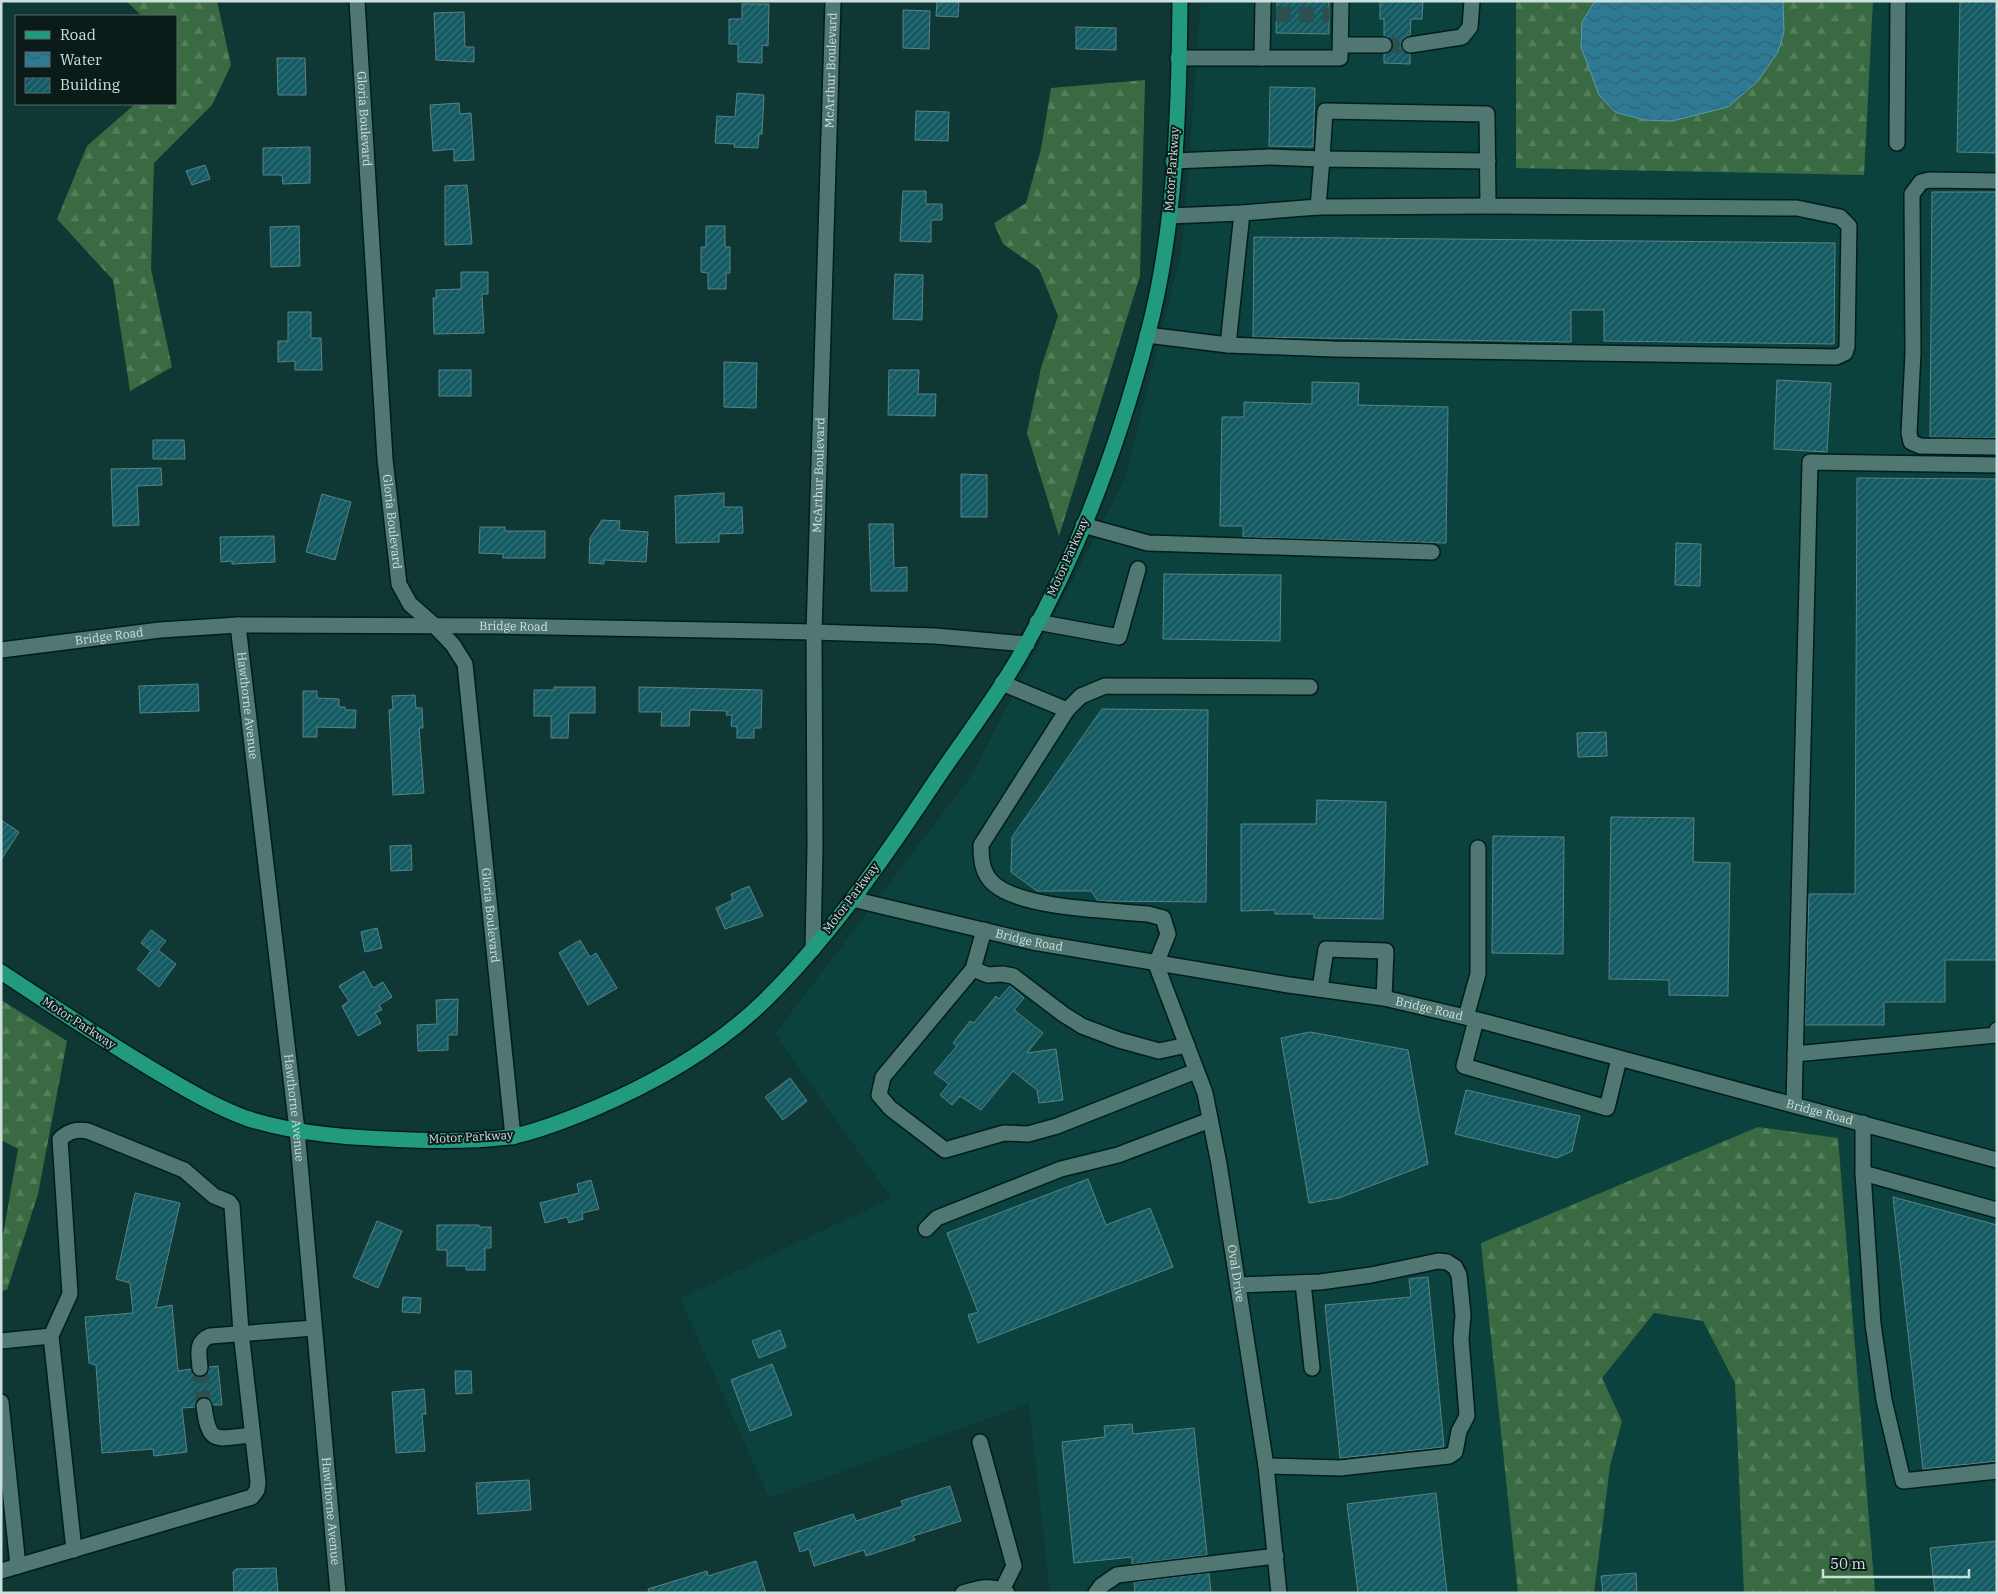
<svg xmlns="http://www.w3.org/2000/svg" width="1998" height="1594" viewBox="0 0 1998 1594" font-family="'IBM Plex Serif',serif">
<defs>
<pattern id="forest-firs" width="22" height="20" patternUnits="userSpaceOnUse" patternTransform="scale(1.25)"><rect width="22" height="20" fill="#3a6a41"/><path d="M5 1l3.5 6h-7zM16 11l3.5 6h-7z" fill="#557f5c"/></pattern>
<pattern id="water-waves" width="16" height="10" patternUnits="userSpaceOnUse" patternTransform="scale(1.25)"><rect width="16" height="10" fill="#2e7a94"/><path d="M0 5q4-4 8 0t8 0" fill="none" stroke="#356270"/></pattern>
<pattern id="building-hatch" width="6" height="6" patternUnits="userSpaceOnUse" patternTransform="scale(1.25)"><rect width="6" height="6" fill="#145a62"/><path d="M-1 1l2-2M0 6l6-6M5 7l2-2" fill="none" stroke="#357178"/></pattern>
</defs>
<rect width="100%" height="100%" fill="#0f3734"/>
<polygon fill="#0b423d" points="1201,1 1997,1 1997,1593 1050,1593 1029,1404 769,1498 680,1298 891,1198 775,1034 971,776 1124,481 1182,249"/>
<g fill="url(#forest-firs)">
<polygon points="126,1 217,1 231,65 212,105 154,163 151,269 172,367 130,391 113,280 57,219 87,146 135,104 176,104 176,16 142,16"/>
<polygon points="1516,1 1873,1 1864,175 1516,168"/>
<polygon points="1145,80 1140,276 1059,536 1027,433 1041,368 1058,316 1039,269 1003,244 994,223 1026,203 1041,149 1051,88"/>
<polygon points="1,1000 67,1041 38,1194 7,1290 1,1291 1,1246 18,1149 1,1140"/>
<polygon points="1758,1127 1838,1138 1875,1593 1744,1593 1735,1383 1703,1321 1654,1313 1602,1378 1622,1421 1610,1466 1594,1593 1518,1593 1481,1243"/>
</g>
<polygon fill="url(#water-waves)" stroke="#5d99aa" points="1595,1 1783,1 1784,32 1778,52 1758,81 1728,107 1672,121 1644,120 1615,112 1599,95 1581,47 1582,22"/>
<g fill="url(#building-hatch)" stroke="#5b8287">
<polygon points="937,1 959,1 958,17 936,16"/>
<polygon points="1277,1 1329,1 1329,34 1276,33"/>
<polygon points="1380,1 1423,1 1422,19 1411,19 1410,35 1405,37 1401,42 1402,50 1410,54 1410,64 1384,63 1384,54 1392,50 1393,45 1389,37 1384,36 1384,19 1380,19"/>
<polygon points="1960,1 1997,1 1997,153 1957,152"/>
<polygon points="742,4 769,4 768,46 762,45 762,63 738,62 738,44 729,44 729,19 742,19"/>
<polygon points="903,10 930,11 929,49 903,48"/>
<polygon points="464,12 465,47 474,47 474,62 436,60 434,13"/>
<polygon points="1076,27 1116,28 1116,50 1076,49"/>
<polygon points="277,58 305,58 306,95 278,95"/>
<polygon points="1270,87 1315,88 1313,147 1269,146"/>
<polygon points="737,93 764,95 762,134 759,134 758,148 734,147 735,144 715,143 717,116 735,117"/>
<polygon points="459,103 460,114 471,113 474,160 454,161 454,149 433,151 430,105"/>
<polygon points="916,111 949,112 948,141 915,140"/>
<polygon points="310,147 310,183 283,184 282,175 263,175 263,148"/>
<polygon points="205,165 210,179 192,185 186,171"/>
<polygon points="467,185 472,244 445,245 445,186"/>
<polygon points="903,191 926,191 926,204 942,204 942,220 931,220 931,242 900,241"/>
<polygon points="1932,192 1997,192 1997,438 1930,437"/>
<polygon points="299,226 300,266 271,267 270,227"/>
<polygon points="706,226 725,226 725,247 730,247 730,273 726,273 726,289 708,289 708,273 701,272 701,247 706,247"/>
<polygon points="1254,237 1835,243 1834,344 1604,341 1604,310 1571,310 1571,342 1253,337"/>
<polygon points="461,272 488,272 488,294 482,294 484,333 434,334 433,298 436,298 436,290 461,289"/>
<polygon points="895,274 923,275 922,320 893,319"/>
<polygon points="288,312 311,312 311,338 321,338 322,370 295,370 295,361 278,362 278,341 288,341"/>
<polygon points="724,362 757,363 756,408 724,407"/>
<rect x="439" y="370" width="32" height="26"/>
<polygon points="889,370 919,370 918,394 936,394 935,416 888,415"/>
<polygon points="1777,380 1831,383 1827,452 1774,449"/>
<polygon points="1312,382 1359,383 1358,405 1448,407 1446,543 1243,537 1243,526 1220,526 1222,417 1244,417 1244,402 1312,404"/>
<polygon points="153,440 184,440 185,459 153,459"/>
<polygon points="161,468 162,485 137,486 139,525 113,526 111,469"/>
<polygon points="961,474 987,475 987,517 961,517"/>
<polygon points="1857,478 1997,479 1997,960 1945,960 1945,1002 1884,1002 1884,1025 1805,1025 1809,894 1855,894"/>
<polygon points="724,493 724,507 742,507 743,533 719,534 719,542 676,543 675,496"/>
<polygon points="322,494 351,502 335,560 306,552"/>
<polygon points="602,520 620,521 619,530 648,532 646,562 604,560 604,564 589,563 590,538"/>
<polygon points="869,524 893,524 894,568 907,567 907,591 871,591"/>
<polygon points="480,527 505,527 505,531 545,531 545,558 503,558 503,554 479,553"/>
<polygon points="274,536 275,562 232,564 232,561 221,562 220,537"/>
<polygon points="1676,543 1701,544 1700,586 1675,585"/>
<polygon points="1164,574 1281,575 1280,641 1163,639"/>
<polygon points="198,684 199,711 140,713 139,686"/>
<polygon points="554,687 595,687 595,713 569,713 568,738 551,738 551,716 534,716 534,690 554,690"/>
<polygon points="639,687 762,690 761,728 754,728 754,738 737,738 737,727 731,726 732,715 726,715 727,711 690,710 689,726 661,726 662,712 639,712"/>
<polygon points="303,691 317,691 317,698 339,699 339,707 345,707 345,710 356,710 355,728 317,727 317,737 303,737"/>
<polygon points="415,695 416,708 422,708 423,728 419,728 424,793 393,795 389,710 393,709 392,696"/>
<polygon points="1102,709 1208,710 1206,902 1098,901 1091,891 1037,891 1011,872 1012,837"/>
<polygon points="1606,732 1607,756 1578,757 1577,733"/>
<polygon points="1317,800 1386,802 1383,919 1314,918 1314,914 1275,914 1275,910 1241,911 1241,824 1316,824"/>
<polygon points="1611,817 1694,818 1693,862 1730,863 1728,996 1669,995 1669,980 1609,979"/>
<polygon points="1,820 19,832 1,860"/>
<polygon points="1493,836 1564,837 1563,954 1492,953"/>
<polygon points="411,845 412,870 391,871 390,846"/>
<polygon points="749,886 763,916 725,929 716,908 733,900 731,894"/>
<polygon points="377,928 382,948 365,952 361,932"/>
<polygon points="151,930 166,941 158,950 176,964 159,987 137,969 151,951 141,943"/>
<polygon points="580,940 590,957 596,953 617,988 588,1005 559,953"/>
<polygon points="364,971 373,988 383,982 392,997 379,1005 382,1010 375,1013 381,1023 358,1036 342,1006 349,1001 339,986"/>
<polygon points="1010,986 1024,998 1014,1010 1043,1033 1027,1053 1056,1049 1063,1100 1039,1103 1037,1090 1013,1071 981,1110 960,1096 952,1105 940,1095 949,1084 934,1073 957,1046 953,1043 970,1021 974,1023 996,996 999,999"/>
<polygon points="458,999 457,1035 448,1035 448,1050 418,1051 417,1025 437,1024 436,1000"/>
<polygon points="1310,1032 1408,1050 1428,1164 1339,1198 1309,1203 1281,1038"/>
<polygon points="790,1078 807,1101 783,1120 765,1097"/>
<polygon points="1466,1090 1580,1116 1572,1151 1557,1158 1455,1134"/>
<polygon points="1088,1179 1106,1225 1150,1208 1173,1267 978,1343 968,1315 978,1312 947,1233"/>
<polygon points="591,1180 599,1209 582,1213 583,1219 569,1223 567,1217 545,1223 540,1203 579,1193 577,1184"/>
<polygon points="135,1193 180,1203 156,1308 172,1305 178,1371 191,1369 196,1376 201,1377 208,1372 209,1367 218,1366 222,1405 213,1405 211,1400 203,1397 198,1399 195,1407 182,1408 187,1452 154,1456 153,1449 102,1453 96,1365 89,1363 85,1317 133,1313 130,1283 116,1279"/>
<polygon points="1893,1197 1997,1225 1997,1461 1923,1469"/>
<polygon points="377,1221 402,1231 378,1288 353,1277"/>
<polygon points="437,1225 479,1225 479,1227 491,1227 491,1248 485,1248 485,1270 466,1270 466,1266 447,1266 447,1250 437,1250"/>
<polygon points="1428,1277 1444,1447 1340,1458 1325,1305 1411,1297 1409,1279"/>
<polygon points="403,1297 421,1298 420,1313 402,1312"/>
<polygon points="780,1330 786,1347 759,1358 752,1341"/>
<polygon points="772,1364 792,1415 750,1431 731,1380"/>
<polygon points="455,1371 471,1371 472,1393 456,1394"/>
<polygon points="424,1389 426,1414 422,1414 425,1451 396,1453 392,1392"/>
<polygon points="1132,1424 1133,1434 1194,1428 1207,1555 1132,1564 1132,1557 1074,1563 1062,1442 1105,1437 1104,1426"/>
<polygon points="529,1480 531,1510 478,1514 476,1483"/>
<polygon points="950,1486 961,1521 913,1536 915,1540 866,1556 864,1550 814,1566 809,1549 800,1552 794,1533 853,1514 856,1521 903,1506 901,1501"/>
<polygon points="1436,1493 1447,1593 1358,1593 1347,1504"/>
<polygon points="1997,1541 1997,1593 1935,1593 1930,1548"/>
<polygon points="756,1561 766,1593 649,1593 648,1589 707,1571 708,1576"/>
<polygon points="276,1568 278,1593 234,1593 233,1572 236,1569"/>
<polygon points="1209,1573 1211,1593 1135,1593 1134,1582"/>
<polygon points="1636,1573 1637,1593 1603,1593 1601,1576"/>
</g>
<g fill="none" stroke-linecap="round" stroke-linejoin="round">
<g stroke="#2b504e" stroke-width="15" stroke-dasharray="15 8" stroke-linecap="butt">
<polyline points="1276,14 1329,15"/>
<polyline points="1384,45 1410,45"/>
<polyline points="200,1368 204,1406"/>
</g>
<defs>
<g id="minor">
<path id="s1" d="M 357,1 L 385,459 L 399,584 L 410,604 L 435,626 L 453,645 L 465,664 L 513,1137"/>
<polyline points="1341,45 1384,45"/>
<polyline points="1410,45 1462,37 1470,27 1472,1"/>
<polyline points="1178,58 1340,58 1341,1"/>
<polyline points="1262,58 1263,1"/>
<polyline points="1897,143 1898,1"/>
<polyline points="1997,181 1929,180 1921,182 1912,194 1913,353 1909,433 1911,442 1920,446 1997,447"/>
<polyline points="1318,207 1488,206"/>
<polyline points="1169,216 1242,213"/>
<polyline points="1147,335 1228,345 1333,349 1836,357 1845,353 1847,347 1849,226 1840,217 1797,208 1488,206 1487,114 1325,111 1322,159 1270,157 1173,161"/>
<polyline points="1228,345 1242,213 1318,207 1322,159 1488,161"/>
<polyline points="1083,525 1148,543 1432,552"/>
<polyline points="1037,622 1119,637 1138,569"/>
<path id="s2" d="M 238,625 L 297,1130 L 338,1593"/>
<path id="s3" d="M 1,650 L 160,630 L 238,625 L 499,626 L 814,632 L 935,636 L 1027,644"/>
<polyline points="1002,683 1067,710"/>
<path id="s4" d="M 852,899 L 1033,942 L 1289,985 L 1384,998 L 1482,1021 L 1997,1160"/>
<polyline points="984,930 973,969 883,1077 879,1095 890,1108 945,1150 1004,1133 1028,1134 1057,1126 1196,1071"/>
<path id="s5" d="M 813,949 L 815,846 L 814,632 L 833,1"/>
<path d="M 1156,964 L 1168,934 L 1163,918 L 1148,914 C 1109,910 1023,909 994,884 C 982,874 981,859 981,845 L 1067,710 L 1081,696 L 1105,686 L 1310,687"/>
<path id="s6" d="M 1156,964 L 1205,1093 L 1219,1164 L 1266,1466 L 1279,1593"/>
<polyline points="973,969 988,975 1002,974 1013,976 1063,1014 1082,1026 1119,1040 1159,1051 1187,1045"/>
<polyline points="1320,989 1326,949 1386,951 1384,998"/>
<polyline points="1466,1017 1478,974 1478,848"/>
<polyline points="1476,1020 1464,1066 1607,1108 1619,1059"/>
<polyline points="1795,1054 1996,1035 1997,1030"/>
<polyline points="1794,1105 1810,462 1997,465"/>
<polyline points="1863,1123 1863,1173 1997,1210"/>
<polyline points="1863,1173 1873,1324 1884,1400 1903,1481 1997,1471"/>
<polyline points="926,1229 937,1218 1061,1169 1118,1155 1210,1120"/>
<polyline points="1303,1283 1312,1368"/>
<polyline points="1238,1285 1320,1282 1371,1275 1438,1261 1447,1262 1455,1267 1459,1275 1463,1315 1461,1339 1467,1416 1459,1431 1455,1452 1449,1456 1340,1468 1266,1466"/>
<polyline points="51,1336 74,1550"/>
<path d="M 1,1341 L 51,1336 L 70,1294 L 60,1139 C 69,1131 76,1129 88,1131 L 184,1170 L 214,1196 L 229,1202 L 232,1206 L 241,1332 L 258,1482 L 257,1490 L 252,1497 L 1,1571"/>
<path d="M 200,1368 C 199,1354 195,1342 210,1336 L 314,1328"/>
<polyline points="1,1402 18,1566"/>
<path d="M 204,1406 C 209,1447 217,1438 252,1435"/>
<polyline points="980,1442 1014,1566 1002,1590"/>
<path d="M 963,1593 C 979,1588 992,1584 1007,1593"/>
<polyline points="1096,1593 1101,1586 1117,1575 1276,1556"/>
</g>
<path id="major" d="M 1,972 C 56,1008 110,1045 167,1078 C 192,1093 218,1108 246,1118 C 298,1135 355,1138 411,1140 C 443,1141 477,1141 509,1137 C 534,1133 569,1119 593,1109 C 652,1084 711,1051 759,1006 C 827,941 882,861 934,783 C 965,737 1000,692 1027,643 C 1081,547 1120,440 1148,333 C 1176,226 1179,111 1180,1"/>
</defs>
<use href="#minor" stroke="#011d1b" stroke-width="18"/>
<use href="#major" stroke="#011d1b" stroke-width="18"/>
<use href="#minor" stroke="#507772" stroke-width="15"/>
<use href="#major" stroke="#229a7d" stroke-width="15"/>
</g>
<g text-anchor="middle" stroke-width="4" stroke-linejoin="round" paint-order="stroke">
<g font-size="12" fill="#cce1de" stroke="#0b1b1a">
<text dy="4" stroke="none"><textPath href="#s5" startOffset="879">McArthur Boulevard</textPath></text>
<text dy="4" stroke="none"><textPath href="#s1" startOffset="118">Gloria Boulevard</textPath></text>
<text transform="translate(1172 169) rotate(-86)" y="4">Motor Parkway</text>
<text dy="4" stroke="none"><textPath href="#s5" startOffset="474">McArthur Boulevard</textPath></text>
<text dy="4" stroke="none"><textPath href="#s1" startOffset="522">Gloria Boulevard</textPath></text>
<text transform="translate(1068 557) rotate(-66)" y="4">Motor Parkway</text>
<text dy="4" stroke="none"><textPath href="#s3" startOffset="514">Bridge Road</textPath></text>
<text dy="4" stroke="none"><textPath href="#s3" startOffset="109">Bridge Road</textPath></text>
<text dy="4" stroke="none"><textPath href="#s2" startOffset="81">Hawthorne Avenue</textPath></text>
<text transform="translate(851 898) rotate(-53)" y="4">Motor Parkway</text>
<text dy="4" stroke="none"><textPath href="#s1" startOffset="942">Gloria Boulevard</textPath></text>
<text dy="4" stroke="none"><textPath href="#s4" startOffset="182">Bridge Road</textPath></text>
<text dy="4" stroke="none"><textPath href="#s4" startOffset="588">Bridge Road</textPath></text>
<text transform="translate(79 1023) rotate(33)" y="4">Motor Parkway</text>
<text dy="4" stroke="none"><textPath href="#s2" startOffset="486">Hawthorne Avenue</textPath></text>
<text dy="4" stroke="none"><textPath href="#s4" startOffset="992">Bridge Road</textPath></text>
<text transform="translate(471 1137) rotate(-3)" y="4">Motor Parkway</text>
<text dy="4" stroke="none"><textPath href="#s6" startOffset="321">Oval Drive</textPath></text>
<text dy="4" stroke="none"><textPath href="#s2" startOffset="891">Hawthorne Avenue</textPath></text>
</g>
</g>
<rect width="1998" height="1594" fill="none" stroke="#cce1de" stroke-width="5"/>
<rect x="15" y="15" width="162" height="90" fill="#0b1b1a" stroke="#586a68"/>
<rect x="25" y="31" width="25" height="8" fill="#229a7d" stroke="#586a68"/>
<text x="60" y="40" font-size="15" fill="#cce1de">Road</text>
<rect x="25" y="52" width="25" height="15" fill="url(#water-waves)" stroke="#586a68"/>
<text x="60" y="65" font-size="15" fill="#cce1de">Water</text>
<rect x="25" y="78" width="25" height="15" fill="url(#building-hatch)" stroke="#586a68"/>
<text x="60" y="90" font-size="15" fill="#cce1de">Building</text>
<path d="M1823 1569v8h146v-8" fill="none" stroke="#cce1de" stroke-width="2.5"/>
<text x="1830" y="1569" font-size="15" fill="#cce1de" stroke="#0b1b1a" stroke-width="4" paint-order="stroke">50 m</text>
</svg>
